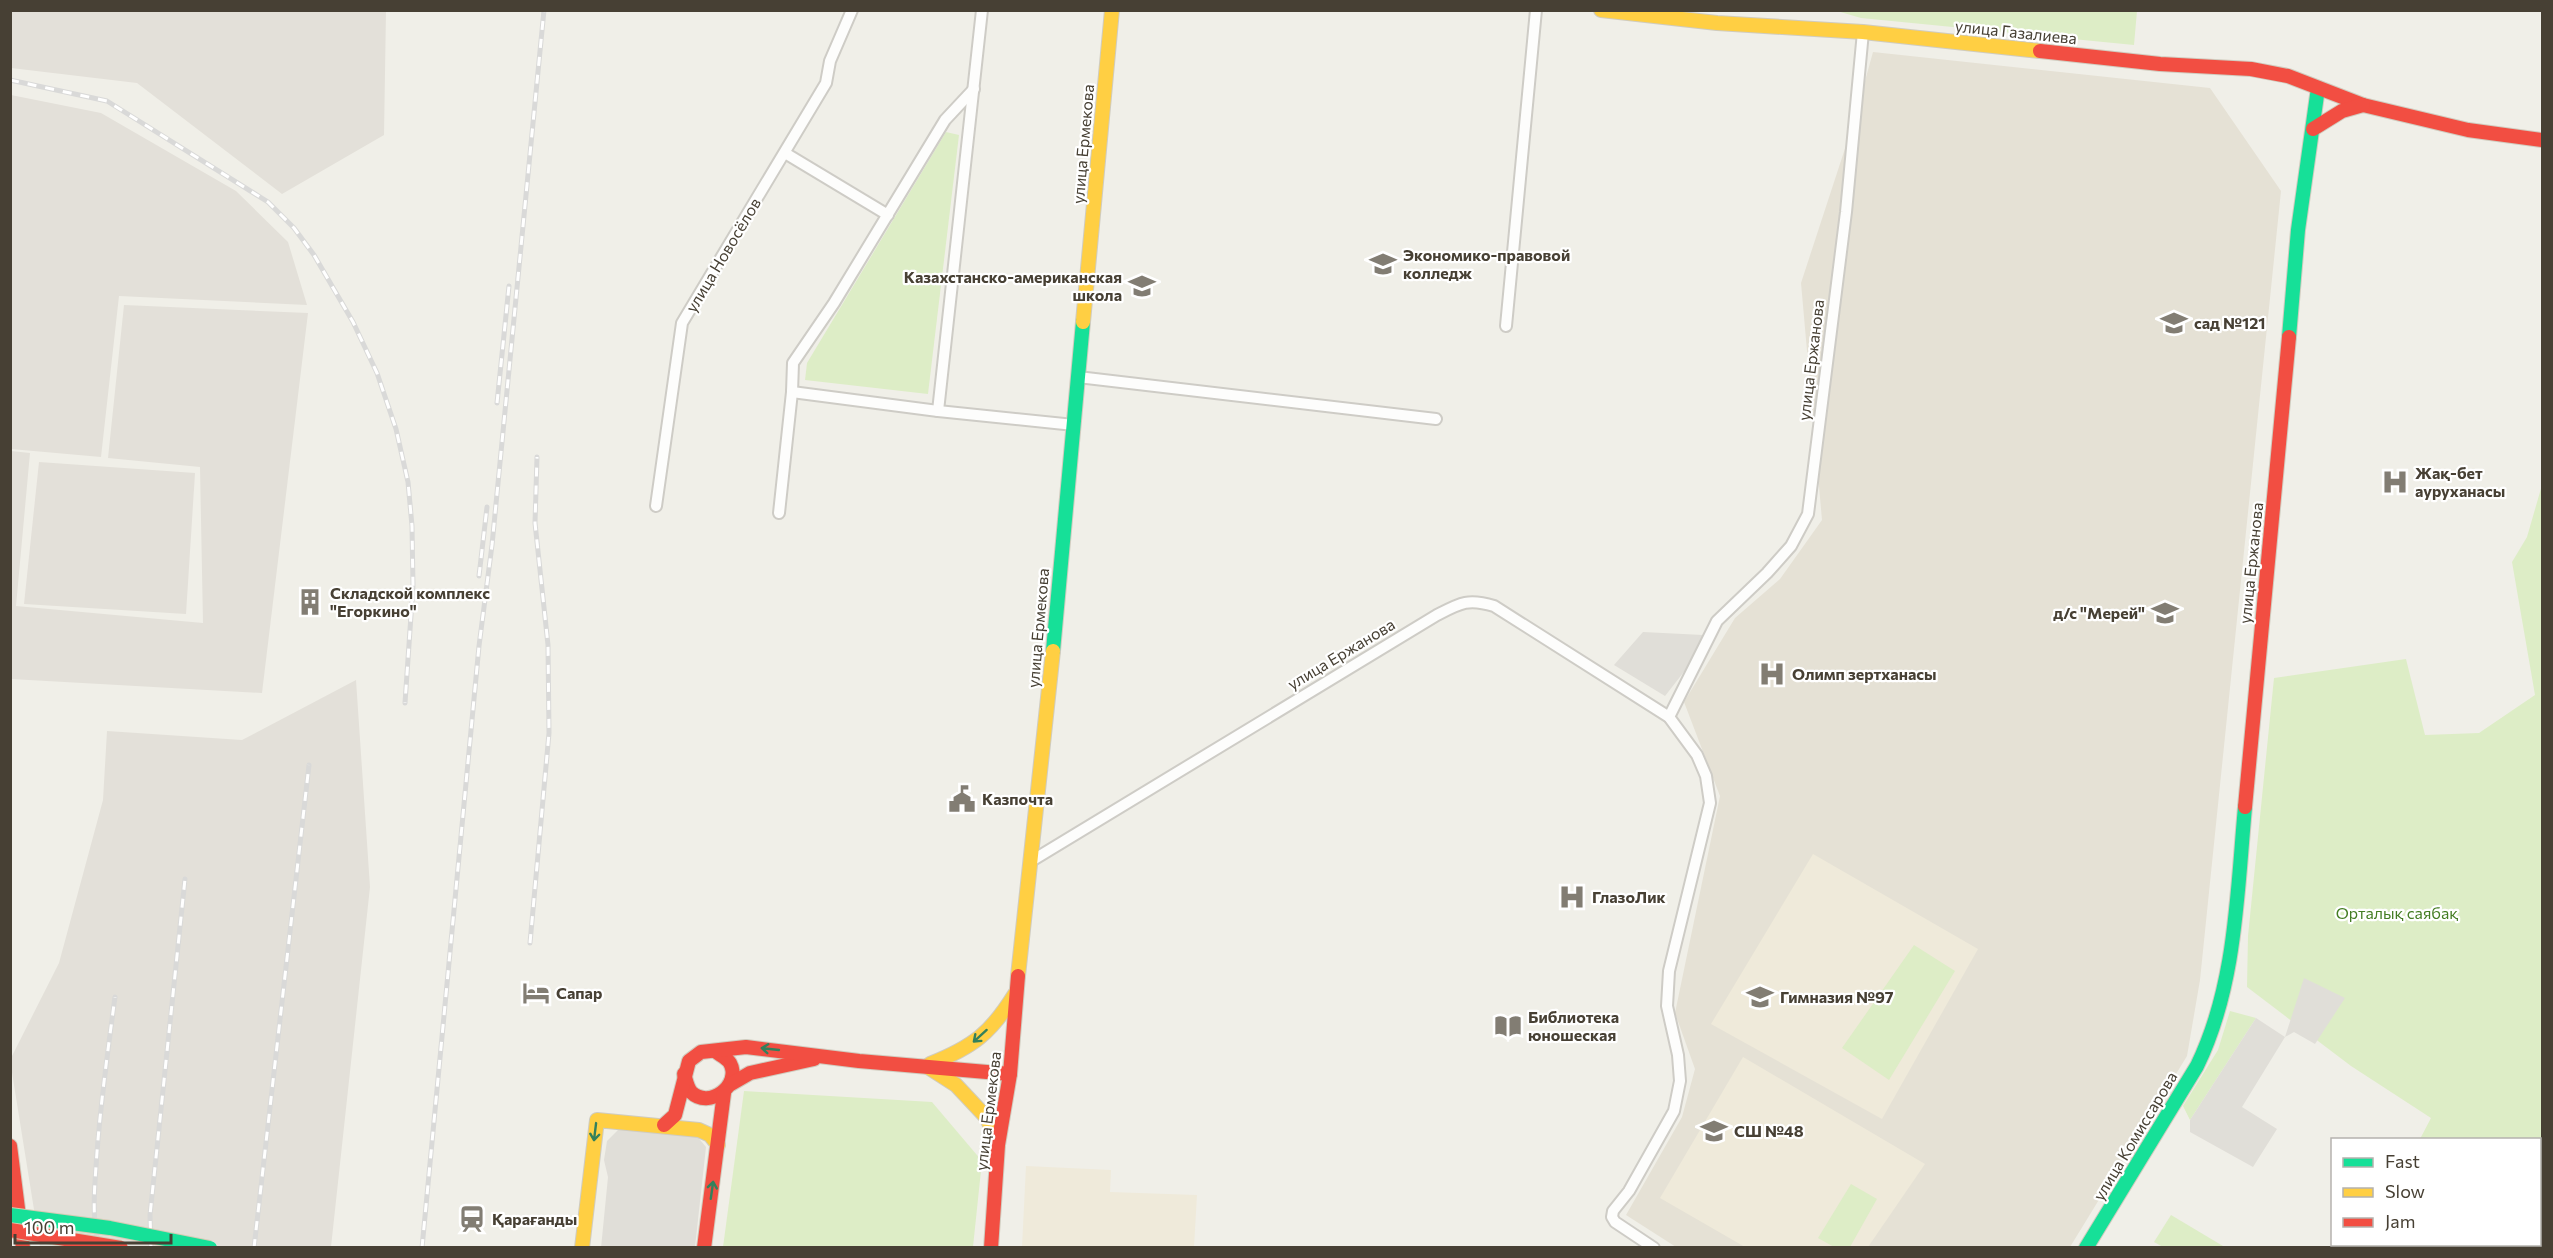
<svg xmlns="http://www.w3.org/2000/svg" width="2553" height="1258" viewBox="0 0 2553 1258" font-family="Commissioner,sans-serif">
<rect width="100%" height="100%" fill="#f0efe8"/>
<polygon fill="#e5e1d5" points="1873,52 2210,88 2281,191 2200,980 2187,1056 2070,1247 1676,1247 1626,1215 1682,1117 1695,1069 1675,1013 1720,796 1684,702 1735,618 1780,579 1822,520 1801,283 1854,121"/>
<g fill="#e3e0d9">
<polygon points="11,10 386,11 384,135 282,194 137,83 11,68"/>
<polygon points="11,95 101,113 236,191 288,242 307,305 119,296 101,457 11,449"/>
<polygon points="124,305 308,313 262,693 11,679 11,451 30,453 16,606 203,623 200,467 108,458"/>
<polygon points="39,462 195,473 186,614 24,604"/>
<polygon points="356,680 370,887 331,1247 40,1247 10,1060 59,963 103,800 107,731 242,740"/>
</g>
<g fill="#efeada">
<polygon points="1813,854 1978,949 1882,1119 1711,1024"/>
<polygon points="1743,1057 1925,1164 1868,1247 1745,1247 1660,1198"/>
<polygon points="1026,1166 1111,1170 1110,1192 1197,1195 1194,1247 1022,1247"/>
</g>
<g fill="#ddedc6">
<polygon points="1837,11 2137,10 2137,11 2134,45 1861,18"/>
<polygon points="946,132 959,135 928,394 805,380 807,363"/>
<polygon points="2542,485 2542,1247 2351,1247 2353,1244 2540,1244 2540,1140 2420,1139 2431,1118 2351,1066 2247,987 2248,936 2274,678 2406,659 2425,735 2479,733 2535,695 2512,562 2527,537"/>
<polygon points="1914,945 1955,971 1889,1080 1842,1048"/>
<polygon points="2230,1011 2256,1018 2190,1120 2183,1106 2218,1050"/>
<polygon points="744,1091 932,1102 982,1161 973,1247 723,1247"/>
<polygon points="1851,1184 1877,1199 1850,1247 1834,1247 1818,1238"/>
<polygon points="2171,1215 2223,1246 2222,1247 2163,1247 2154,1242"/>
</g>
<g fill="#e0ded8">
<polygon points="1643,632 1703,635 1690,664 1665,696 1614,665"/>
<polygon points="2304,978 2345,998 2315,1044 2294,1032 2285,1037 2242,1107 2277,1129 2253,1167 2190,1132 2190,1120 2256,1018 2285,1037"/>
<polygon points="626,1128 696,1135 706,1147 695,1247 601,1248 608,1177 604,1160 607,1141 618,1130"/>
</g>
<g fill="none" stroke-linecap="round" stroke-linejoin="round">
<defs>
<g id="street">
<polyline points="785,153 888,215"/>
<polyline points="1506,326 1536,10"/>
<polyline points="1078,377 1436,419"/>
<polyline points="792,392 938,411 1074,425"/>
<polyline points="938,411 982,10"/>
<polyline points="656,506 682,323 826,83 830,61 852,10"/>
<polyline points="779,513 792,392 793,363 834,303 945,120 974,89"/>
<polyline points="1669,717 1717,621 1767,573 1791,546 1808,514 1846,212 1863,32"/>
<path d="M 1033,860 L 1437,615 C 1460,603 1468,598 1494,606 L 1669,717 L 1697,755 L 1706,776 L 1710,803 L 1669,971 L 1667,1006 L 1678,1055 L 1680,1081 L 1674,1111 L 1629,1191 L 1613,1211 L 1612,1217 L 1615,1222 L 1654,1248"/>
</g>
<g id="fast">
<polyline points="2289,337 2298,230 2318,88"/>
<polyline points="1053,651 1083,322"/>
<path d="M 2086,1248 L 2197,1066 C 2236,986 2237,894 2245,807"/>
</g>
<g id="slow">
<polyline points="1601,10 1717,23 1863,32 2040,51"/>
<polyline points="1083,322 1112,10"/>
<polyline points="1018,976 1053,651"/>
<path d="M 930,1064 C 973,1047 991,1033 1015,994"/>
<polyline points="928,1067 956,1085 987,1118 998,1145"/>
<polyline points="582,1248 597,1120 699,1130 710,1135 718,1145"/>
</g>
<g id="jam">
<polyline points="2040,51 2160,64 2251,69 2288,76 2363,105 2468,130 2542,140"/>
<polyline points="2313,129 2342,111 2363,105"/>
<polyline points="2245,807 2289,337"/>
<path d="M 684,1074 C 686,1080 687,1087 691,1092 C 709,1110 742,1085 730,1063 C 727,1058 720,1055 715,1051"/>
<polyline points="731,1084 750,1073 814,1059"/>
<polyline points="664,1125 675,1115 689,1061 701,1052 746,1047 859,1061 1010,1074"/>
<polyline points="10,1146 23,1248"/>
<polyline points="704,1248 724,1093"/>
<polyline points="991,1248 998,1145 1010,1074 1018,976"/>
</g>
</defs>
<use href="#street" stroke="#ceccc6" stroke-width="14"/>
<use href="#fast" stroke="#d0ccbf" stroke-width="16"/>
<use href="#slow" stroke="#d0ccbf" stroke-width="16"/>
<use href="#jam" stroke="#d0ccbf" stroke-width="16"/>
<use href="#street" stroke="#fdfdfc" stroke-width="10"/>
<use href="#fast" stroke="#16e098" stroke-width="14"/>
<use href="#slow" stroke="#ffcf43" stroke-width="14"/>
<use href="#jam" stroke="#f24e42" stroke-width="14"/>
<defs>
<g id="rail">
<polyline points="10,80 107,101 268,202 294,228 314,255 353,322 377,373 396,429 408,482 412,526 413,586 405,703"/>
<polyline points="497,403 509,286"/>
<polyline points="479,576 487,507"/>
<polyline points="530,943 549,733 548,645 535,523 537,457"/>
<path d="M 99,1248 C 91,1216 95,1184 97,1152 C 101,1100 108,1049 115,997"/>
<polyline points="151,1248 150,1215 185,879"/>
<polyline points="254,1248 309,765"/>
<polyline points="422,1248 479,646 492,545 544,10"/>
</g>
</defs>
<use href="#rail" stroke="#d9d9d8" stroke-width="5"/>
<use href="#rail" stroke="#fff" stroke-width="3" stroke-dasharray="9" stroke-linecap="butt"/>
<defs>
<polyline id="fast-bridge" points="10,1215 110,1228 210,1248"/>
<polyline id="jam-bridge" points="10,1230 121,1248"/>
</defs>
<use href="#fast-bridge" stroke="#d4ccb4" stroke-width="16" stroke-linecap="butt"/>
<use href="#jam-bridge" stroke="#d4ccb4" stroke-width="16" stroke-linecap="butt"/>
<use href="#fast-bridge" stroke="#16e098" stroke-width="14"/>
<use href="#jam-bridge" stroke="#f24e42" stroke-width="14"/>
</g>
<defs><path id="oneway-shaft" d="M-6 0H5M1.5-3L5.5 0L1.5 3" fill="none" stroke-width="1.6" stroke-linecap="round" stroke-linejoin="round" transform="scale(1.5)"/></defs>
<g stroke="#33805c">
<use href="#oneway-shaft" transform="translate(980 1036) rotate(138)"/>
<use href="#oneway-shaft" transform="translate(770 1049) rotate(-174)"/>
<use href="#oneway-shaft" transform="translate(595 1132) rotate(97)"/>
<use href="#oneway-shaft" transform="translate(712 1190) rotate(-82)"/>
</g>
<defs>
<symbol id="university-bare" viewBox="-9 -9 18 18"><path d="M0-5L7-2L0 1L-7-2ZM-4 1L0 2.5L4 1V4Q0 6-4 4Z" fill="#827d73" stroke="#fff" stroke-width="2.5" paint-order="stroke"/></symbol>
<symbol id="school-bare" viewBox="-9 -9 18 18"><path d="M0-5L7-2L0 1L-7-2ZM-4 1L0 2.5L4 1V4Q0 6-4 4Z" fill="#827d73" stroke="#fff" stroke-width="2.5" paint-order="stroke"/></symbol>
<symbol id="hospital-bare" viewBox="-9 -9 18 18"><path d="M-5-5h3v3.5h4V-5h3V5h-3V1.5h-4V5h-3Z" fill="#827d73" stroke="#fff" stroke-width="2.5" paint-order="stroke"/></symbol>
<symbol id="building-bare" viewBox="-9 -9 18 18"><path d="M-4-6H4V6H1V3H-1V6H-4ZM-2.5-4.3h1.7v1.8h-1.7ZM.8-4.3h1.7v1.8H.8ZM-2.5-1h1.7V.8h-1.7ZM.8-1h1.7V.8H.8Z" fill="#827d73" stroke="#fff" stroke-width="2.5" paint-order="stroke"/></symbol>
<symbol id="civic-bare" viewBox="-9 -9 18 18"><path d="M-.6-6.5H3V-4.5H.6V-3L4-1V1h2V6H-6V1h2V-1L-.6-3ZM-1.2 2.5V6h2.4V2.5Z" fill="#827d73" stroke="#fff" stroke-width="2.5" paint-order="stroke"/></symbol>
<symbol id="hotel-bare" viewBox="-9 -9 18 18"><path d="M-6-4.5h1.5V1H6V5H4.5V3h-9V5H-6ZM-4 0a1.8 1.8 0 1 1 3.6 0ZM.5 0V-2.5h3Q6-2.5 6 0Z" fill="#827d73" stroke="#fff" stroke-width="2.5" paint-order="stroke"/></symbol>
<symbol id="library-bare" viewBox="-9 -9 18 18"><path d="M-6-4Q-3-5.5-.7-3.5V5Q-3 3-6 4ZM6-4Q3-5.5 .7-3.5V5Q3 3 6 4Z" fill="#827d73" stroke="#fff" stroke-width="2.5" paint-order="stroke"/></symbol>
<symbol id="station-bare" viewBox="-9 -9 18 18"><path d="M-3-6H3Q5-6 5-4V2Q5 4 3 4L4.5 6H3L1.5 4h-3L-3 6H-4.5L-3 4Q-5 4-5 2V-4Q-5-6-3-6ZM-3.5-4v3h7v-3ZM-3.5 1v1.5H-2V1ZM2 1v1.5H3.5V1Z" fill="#827d73" stroke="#fff" stroke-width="2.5" paint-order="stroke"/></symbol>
</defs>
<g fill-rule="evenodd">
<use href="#university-bare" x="1364" y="245" width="38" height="38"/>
<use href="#school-bare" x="1123" y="267" width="38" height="38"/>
<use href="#school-bare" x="2155" y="304" width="38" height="38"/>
<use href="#hospital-bare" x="2376" y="463" width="38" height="38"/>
<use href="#building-bare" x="291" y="583" width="38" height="38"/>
<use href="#school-bare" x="2146" y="594" width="38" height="38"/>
<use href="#hospital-bare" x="1753" y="655" width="38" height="38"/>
<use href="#civic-bare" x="943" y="780" width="38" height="38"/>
<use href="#hospital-bare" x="1553" y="878" width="38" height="38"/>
<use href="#hotel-bare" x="517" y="974" width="38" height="38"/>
<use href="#school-bare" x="1741" y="978" width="38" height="38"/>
<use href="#library-bare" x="1489" y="1007" width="38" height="38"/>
<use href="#school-bare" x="1695" y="1112" width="38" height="38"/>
<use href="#station-bare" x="453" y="1200" width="38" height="38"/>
</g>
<g text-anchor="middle" stroke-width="4.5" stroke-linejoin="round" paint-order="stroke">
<g font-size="16" fill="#474034" stroke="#fff">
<text transform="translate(2016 32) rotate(6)" y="6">улица Газалиева</text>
<text transform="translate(1083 144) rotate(-85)" y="6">улица Ермекова</text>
<text transform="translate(723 255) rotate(-59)" y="6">улица Новосёлов</text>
<text transform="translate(1811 360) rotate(-83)" y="6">улица Ержанова</text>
<text transform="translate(2251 563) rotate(-84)" y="6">улица Ержанова</text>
<text transform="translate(1038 628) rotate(-85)" y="6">улица Ермекова</text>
<text transform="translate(1341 654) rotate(-31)" y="6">улица Ержанова</text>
<text transform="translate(988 1111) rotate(-83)" y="6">улица Ермекова</text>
<text transform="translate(2135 1136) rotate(-59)" y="6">улица Комиссарова</text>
</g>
<g font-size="16" font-weight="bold" fill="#474034" stroke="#fff" text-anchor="start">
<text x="1403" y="261">Экономико-правовой<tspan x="1403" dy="18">колледж</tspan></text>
<text x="1122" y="283" text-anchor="end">Казахстанско-американская<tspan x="1122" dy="18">школа</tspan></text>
<text x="2194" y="329">сад №121</text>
<text x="2415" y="479">Жақ-бет<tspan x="2415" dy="18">ауруханасы</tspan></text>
<text x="330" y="599">Складской комплекс<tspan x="330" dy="18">"Егоркино"</tspan></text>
<text x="2145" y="619" text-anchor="end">д/с "Мерей"</text>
<text x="1792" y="680">Олимп зертханасы</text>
<text x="982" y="805">Казпочта</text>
<text x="1592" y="903">ГлазоЛик</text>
<text x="556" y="999">Сапар</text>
<text x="1780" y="1003">Гимназия №97</text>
<text x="1528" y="1023">Библиотека<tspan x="1528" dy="18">юношеская</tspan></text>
<text x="1734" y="1137">СШ №48</text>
<text x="492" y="1225">Қарағанды</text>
</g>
<g font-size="16" fill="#447d23" stroke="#fff">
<text x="2397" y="919">Орталық саябақ</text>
</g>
</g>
<rect width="2553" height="1258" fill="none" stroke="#474034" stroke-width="24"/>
<rect x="2331" y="1138" width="210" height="108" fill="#ffffff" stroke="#b5b3ae" stroke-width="1.5"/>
<rect x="2343" y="1158" width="30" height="9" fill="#16e098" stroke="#b5b3ae" stroke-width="1.5"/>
<text x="2385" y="1168" font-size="18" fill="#474034">Fast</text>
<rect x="2343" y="1188" width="30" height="9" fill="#ffcf43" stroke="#b5b3ae" stroke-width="1.5"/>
<text x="2385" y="1198" font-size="18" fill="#474034">Slow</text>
<rect x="2343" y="1218" width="30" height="9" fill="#f24e42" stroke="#b5b3ae" stroke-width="1.5"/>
<text x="2385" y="1228" font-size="18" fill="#474034">Jam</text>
<path d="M15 1234v9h156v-9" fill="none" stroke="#474034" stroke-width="3"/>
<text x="24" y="1234" font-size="18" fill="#474034" stroke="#ffffff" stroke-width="4.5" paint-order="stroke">100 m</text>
</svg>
